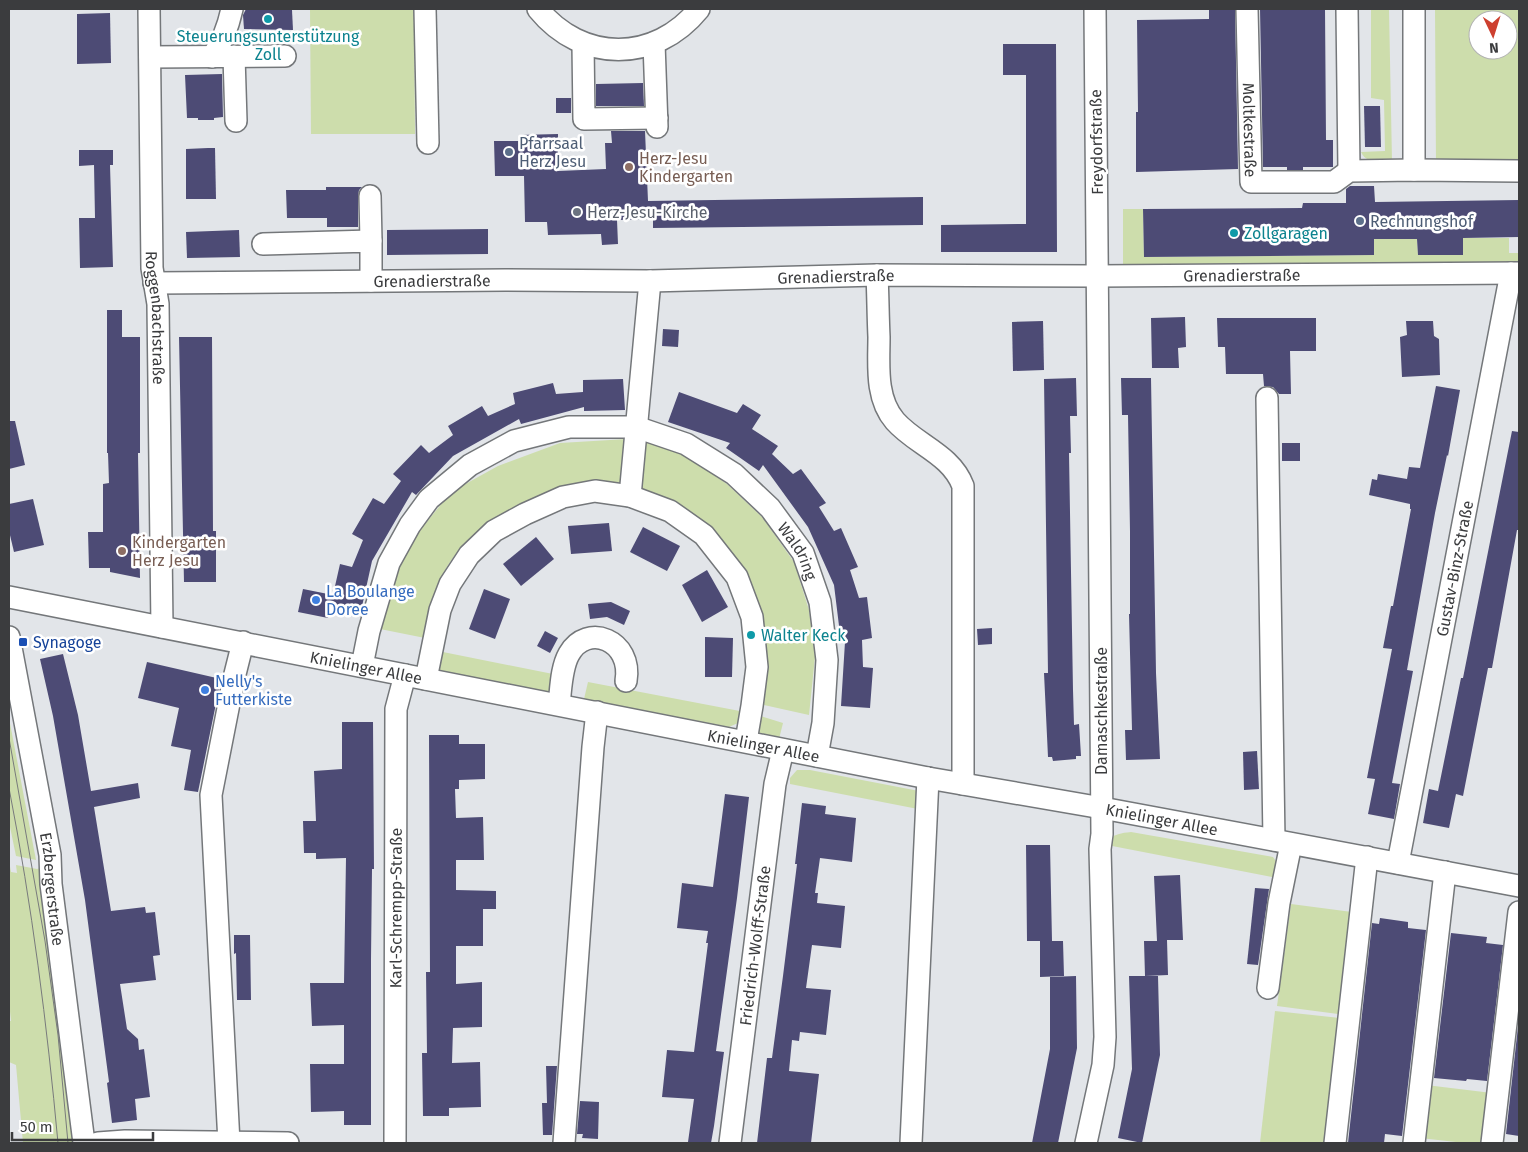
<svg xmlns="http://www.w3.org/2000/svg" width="1528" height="1152" viewBox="0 0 1528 1152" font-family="'Fira Sans',sans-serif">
<rect width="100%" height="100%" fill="#e2e5e9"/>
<g fill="#cdddac" fill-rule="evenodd">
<polygon points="310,9 414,9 415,134 311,134"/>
<path d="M 1371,9 L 1389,9 L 1392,161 C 1381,161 1367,165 1361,152 L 1385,151 L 1384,100 L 1371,98 Z"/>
<path d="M 1435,9 L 1519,9 L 1519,166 L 1436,167 ZM 1478,20 L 1508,20 L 1508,50 L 1478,50 Z"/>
<polygon points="1123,209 1143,209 1144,257 1374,255 1374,239 1417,239 1418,255 1463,255 1463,238 1509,238 1509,253 1519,253 1519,266 1123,265"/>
<polygon points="643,437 685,455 727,484 762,517 794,562 809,610 815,657 809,715 764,705 767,657 765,631 758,602 746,573 731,551 712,528 639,489"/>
<path d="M 627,439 L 628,483 C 612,483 594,481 578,484 C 528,494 465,528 442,576 C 433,595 430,617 425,638 L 380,629 L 392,582 L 406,553 L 421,529 L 451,492 L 498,466 L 560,443 Z"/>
<polygon points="438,651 553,674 549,693 434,671"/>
<polygon points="588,682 745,712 738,723 729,727 584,699"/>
<polygon points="754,714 783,723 779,739 761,735 754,725"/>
<polygon points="9,718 36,860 16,856 9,822"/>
<polygon points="797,770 810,770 919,791 918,809 790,784 790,778"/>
<path d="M 1131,832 L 1273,857 L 1278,864 L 1277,878 L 1107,845 L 1107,841 C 1115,834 1121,833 1131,832 Z"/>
<polygon points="9,861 11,872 17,873 16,865 37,869 44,867 79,1143 23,1143 16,1065 9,1062 9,1021 11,1021 9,1002"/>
<polygon points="1291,904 1352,912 1338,1014 1277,1006"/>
<polygon points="1275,1011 1340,1018 1326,1143 1260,1143"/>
<polygon points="1426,1085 1492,1093 1486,1143 1465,1143 1420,1138"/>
</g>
<g fill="#4d4b75">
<polygon points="246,9 290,9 292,10 293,30 244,29 243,15"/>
<polygon points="1209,9 1235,9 1238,169 1136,172 1136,112 1138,112 1137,20 1209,19"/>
<polygon points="1260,9 1325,9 1326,140 1333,140 1333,167 1303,167 1303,170 1287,170 1287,167 1263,167"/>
<polygon points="110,13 111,63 77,64 77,14"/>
<polygon points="1003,44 1056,44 1057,252 941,252 941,225 1026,224 1026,75 1003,75"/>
<polygon points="222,74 223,117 214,118 214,120 198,120 198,118 187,118 185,75"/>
<polygon points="643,83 644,106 596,106 596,84"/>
<rect x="556" y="98" width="15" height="15"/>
<polygon points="1364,106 1380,106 1381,147 1365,147"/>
<polygon points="611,131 645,131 648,201 923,197 923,225 653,228 653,219 617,220 618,244 602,245 601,234 548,235 547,222 525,222 524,176 495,176 494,141 519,141 519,135 558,134 558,171 606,169 605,143 612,143"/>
<polygon points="208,148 215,148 216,199 186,199 186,149"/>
<polygon points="79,150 113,150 113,165 110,165 113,267 80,268 79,218 95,218 94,165 79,166"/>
<polygon points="1350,186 1374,186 1375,202 1519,200 1519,237 1463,238 1463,255 1418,255 1417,239 1374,239 1374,255 1144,257 1143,209 1302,208 1303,203 1346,203 1346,189"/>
<polygon points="326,187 362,187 359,190 358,196 358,227 327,227 327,218 287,218 286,190 326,190"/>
<polygon points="488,229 488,254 387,255 387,230"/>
<polygon points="239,230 240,257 187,258 186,232"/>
<polygon points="107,310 122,310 122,337 140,337 140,453 138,453 140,578 110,572 110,568 89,568 88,532 103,532 103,484 109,483 108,453 107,453"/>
<polygon points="1185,317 1186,347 1178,348 1179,368 1152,368 1151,318"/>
<polygon points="1217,318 1316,318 1316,351 1290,351 1291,394 1279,394 1273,387 1264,386 1263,374 1226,374 1225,347 1218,347"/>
<polygon points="1043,321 1044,370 1013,371 1012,322"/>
<polygon points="1406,321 1433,321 1434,336 1439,339 1440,375 1402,377 1400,337 1407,335"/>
<polygon points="663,329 679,330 678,347 662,346"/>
<polygon points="179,337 212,337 213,531 216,531 216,582 184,582"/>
<polygon points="1076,378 1077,416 1070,416 1071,453 1069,453 1073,690 1074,725 1079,724 1081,756 1076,756 1076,759 1053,761 1052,757 1048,757 1044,673 1048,673 1044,379"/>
<polygon points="1121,378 1151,378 1156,673 1160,759 1126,760 1125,730 1132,730 1129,614 1130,614 1130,531 1128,415 1122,415"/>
<polygon points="623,379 625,410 584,411 584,407 521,424 519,419 453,456 416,495 412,492 372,561 361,611 331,604 328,618 298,612 303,589 333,595 340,564 352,567 363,540 352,534 373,498 384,504 401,481 393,474 421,445 429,453 453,435 448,426 482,406 488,416 515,404 513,393 553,383 556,394 583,392 583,380"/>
<polygon points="1436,386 1460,390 1448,456 1447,455 1435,513 1407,670 1413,671 1392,783 1400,784 1394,819 1368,814 1375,779 1367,778 1392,649 1383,648 1391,606 1393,606 1411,509 1410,509 1410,504 1369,495 1372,479 1377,480 1378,474 1407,479 1409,467 1420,468"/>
<polygon points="679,392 737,413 743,404 761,415 752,429 778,446 772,454 793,474 801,469 826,503 819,507 834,531 841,528 858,567 850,570 859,598 867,597 872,638 862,640 863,667 873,668 870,708 841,706 845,642 841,642 834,585 808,527 763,465 759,471 726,448 730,443 668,422"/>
<polygon points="9,421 15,421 25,465 9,469"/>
<polygon points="1512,431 1519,432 1519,530 1517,530 1492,668 1488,668 1463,796 1456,794 1449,828 1423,823 1429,789 1438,791 1461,678 1463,678"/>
<rect x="1282" y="443" width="18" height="18"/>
<polygon points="33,499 44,545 14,552 9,531 9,504"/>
<polygon points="609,523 612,551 571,554 568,526"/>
<polygon points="643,527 680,546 667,571 630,552"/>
<polygon points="536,537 554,559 521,586 503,564"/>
<polygon points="707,570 728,607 702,622 682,585"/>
<polygon points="484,589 510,599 495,639 469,629"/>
<polygon points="611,602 630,611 624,625 607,617 590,619 588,604"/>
<polygon points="992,628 992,644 978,645 977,629"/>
<polygon points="545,631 558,638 550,653 537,646"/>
<polygon points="705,637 733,638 732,677 705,677"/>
<polygon points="63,654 78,715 91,791 138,783 140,798 94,807 111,911 145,907 146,913 155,912 160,955 153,956 156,980 120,984 127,1029 138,1039 139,1050 144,1049 150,1097 135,1099 137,1120 112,1123 107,1083 109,1082 85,900 53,716 40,659"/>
<polygon points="147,662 221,679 198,792 184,790 191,750 171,746 179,708 138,698"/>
<polygon points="342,722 373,722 374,869 372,869 371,959 371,1125 344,1125 344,1111 311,1112 310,1064 344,1064 344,1025 312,1026 310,983 344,983 346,858 316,859 316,853 304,853 303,821 316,821 314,771 342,769"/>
<polygon points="429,735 459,735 459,744 485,744 485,779 459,780 459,789 455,789 456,818 483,817 484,860 456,860 456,890 496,891 496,909 483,909 483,946 456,946 456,984 482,982 482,1027 453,1028 452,1063 480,1062 481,1107 449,1108 449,1116 423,1116 422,1053 427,1053 426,972 430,972"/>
<polygon points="1257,751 1259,789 1244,790 1243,752"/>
<polygon points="725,794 749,797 737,898 716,1051 724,1052 714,1126 711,1143 701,1143 688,1142 694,1099 662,1097 667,1050 694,1052 708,943 706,943 708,931 677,928 682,883 713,887"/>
<polygon points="802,803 826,806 825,814 856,818 852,862 820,858 815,893 818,893 817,903 845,906 841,948 812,945 806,988 831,990 826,1035 800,1032 799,1041 792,1040 789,1071 819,1074 811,1143 757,1143 767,1058 772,1058 783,976 797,864 795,864"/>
<polygon points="1026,845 1050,845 1052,941 1063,941 1064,976 1040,977 1040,941 1027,941"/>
<polygon points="1180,875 1183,940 1167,940 1168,975 1145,976 1144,941 1157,941 1154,876"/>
<polygon points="1255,888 1269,889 1258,965 1247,964"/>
<polygon points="1380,918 1408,922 1408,928 1426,930 1402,1136 1385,1134 1384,1143 1348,1143 1372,923 1379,924"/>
<polygon points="1451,933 1487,937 1486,943 1503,945 1487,1081 1467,1079 1466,1081 1434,1078"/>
<polygon points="234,935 250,935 251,1000 237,1000 236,953 234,954"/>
<polygon points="1076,976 1077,1048 1058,1143 1032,1143 1050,1049 1050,977"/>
<polygon points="1129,976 1158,976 1160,1055 1142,1143 1118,1138 1132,1069"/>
<polygon points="1519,1018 1519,1136 1506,1134"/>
<polygon points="546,1066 557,1066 552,1135 543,1135 542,1103 547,1103"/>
<polygon points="580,1101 599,1102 598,1139 582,1138 583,1134 577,1134"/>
</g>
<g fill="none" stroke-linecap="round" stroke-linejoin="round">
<defs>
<g id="minor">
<path id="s1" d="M 149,9 L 152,268 L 158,304 L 162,627"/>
<polyline points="425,9 428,143"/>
<path d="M 538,9 C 582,63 655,63 699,9"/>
<path id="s2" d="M 1247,9 L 1251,182 L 1334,182 L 1349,171 L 1414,170 L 1519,171"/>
<polyline points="1347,9 1349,171"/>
<polyline points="1414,9 1414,170"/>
<polyline points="654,43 657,127"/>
<polyline points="583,44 584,119 657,118"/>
<polyline points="234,56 236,121"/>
<polyline points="150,57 285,56"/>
<path d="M 212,57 C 223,42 228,27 232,9"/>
<polyline points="370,196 371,241"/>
<polyline points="263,244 371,241 371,281"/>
<path d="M 877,275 C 878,296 878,316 879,337 C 879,364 875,398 895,421 C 916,445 951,454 963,486 L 963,784"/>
<path id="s3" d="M 154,283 L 505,280 L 650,281 L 877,275 L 1098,276 L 1519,273"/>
<polyline points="1267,398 1274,840"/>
<polyline points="630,496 650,281"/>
<path id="s4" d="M 9,597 L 928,778 L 1102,808 L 1519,886"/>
<path id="s5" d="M 9,637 L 50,855 L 51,884 L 84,1143"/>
<path id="s6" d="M 362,666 L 369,631 L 389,563 L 410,525 L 429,499 L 470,465 L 514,441 L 569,427 L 636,427 L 686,444 L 734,474 L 770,508 L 803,553 L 820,602 L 827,660 L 823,723 L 817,756"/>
<polyline points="426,679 440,610 450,584 469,555 494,531 525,514 563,497 595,491 630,496 670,511 704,535 737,577 752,617 757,667 752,706 746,741"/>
<path d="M 559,704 C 561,689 561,668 569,654 C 587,622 633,640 626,681"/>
<path id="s7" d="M 1398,863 L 1511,273"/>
<polyline points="1268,988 1279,903 1291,844"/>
<polyline points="98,1143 125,1141 288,1143"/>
<polyline points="229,1143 211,795 234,678 243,642"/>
<path id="s8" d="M 395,1143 L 396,709 L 405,675"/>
<polyline points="564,1143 593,747 597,712"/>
<path id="s9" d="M 730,1143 L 775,784 L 783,750"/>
<polyline points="911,1143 928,778"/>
<polyline points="1086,1143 1103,1065 1105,1037 1100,849 1102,834 1095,9"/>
<polyline points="1335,1143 1367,857"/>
<polyline points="1414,1143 1445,872"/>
<polyline points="1492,1143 1519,912"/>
</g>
</defs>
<use href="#minor" stroke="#74777a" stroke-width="24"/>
<use href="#minor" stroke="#fff" stroke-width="21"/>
<g stroke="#787a7c" stroke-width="1">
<polyline points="9,738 45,941 58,1035 68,1143"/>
<path d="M 9,788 C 32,906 47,1024 58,1143"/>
</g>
</g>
<g fill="#0f9aa8" stroke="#fff" stroke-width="2">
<circle cx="268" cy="19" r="5"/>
<circle cx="1234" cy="233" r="5"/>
<circle cx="751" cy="635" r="5"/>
</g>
<g fill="#5c6f8a" stroke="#fff" stroke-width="2">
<circle cx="509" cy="152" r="5"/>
<circle cx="1360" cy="221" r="5"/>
</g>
<g fill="#8d6e63" stroke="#fff" stroke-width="2">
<circle cx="629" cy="167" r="5"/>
<circle cx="122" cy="551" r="5"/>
</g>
<circle fill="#6b7280" stroke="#fff" stroke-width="2" cx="577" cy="212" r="5"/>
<g fill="#3f7fe0" stroke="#fff" stroke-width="2">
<circle cx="316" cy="600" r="5"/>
<circle cx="205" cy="690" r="5"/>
</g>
<rect fill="#1a4fb4" stroke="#fff" stroke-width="2" x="18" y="637" width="10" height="10" rx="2.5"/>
<g text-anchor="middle" stroke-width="5" stroke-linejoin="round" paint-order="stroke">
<g font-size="16" fill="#0d838f" stroke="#fff" text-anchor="start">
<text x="268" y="42" text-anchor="middle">Steuerungsunterstützung<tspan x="268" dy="18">Zoll</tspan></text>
<text x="1244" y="239">Zollgaragen</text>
<text x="761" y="641">Walter Keck</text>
</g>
<g font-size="16" fill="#3b3c3e" stroke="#fff">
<text dy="6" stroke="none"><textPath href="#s2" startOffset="121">Moltkestraße</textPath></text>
<text transform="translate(1096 142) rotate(-91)" y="6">Freydorfstraße</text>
<text dy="6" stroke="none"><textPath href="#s3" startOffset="1088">Grenadierstraße</textPath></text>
<text dy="6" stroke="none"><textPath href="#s3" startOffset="682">Grenadierstraße</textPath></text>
<text dy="6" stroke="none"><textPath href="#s3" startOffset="278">Grenadierstraße</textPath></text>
<text dy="6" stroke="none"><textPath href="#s1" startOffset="309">Roggenbachstraße</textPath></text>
<text dy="6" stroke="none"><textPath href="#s6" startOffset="620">Waldring</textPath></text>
<text dy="6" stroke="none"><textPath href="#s7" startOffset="300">Gustav-Binz-Straße</textPath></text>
<text dy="6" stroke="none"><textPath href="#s4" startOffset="364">Knielinger Allee</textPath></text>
<text transform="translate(1101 711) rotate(-90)" y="6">Damaschkestraße</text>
<text dy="6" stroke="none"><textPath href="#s4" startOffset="769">Knielinger Allee</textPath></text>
<text dy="6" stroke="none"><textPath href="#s4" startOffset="1174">Knielinger Allee</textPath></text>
<text dy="6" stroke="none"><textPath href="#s5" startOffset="256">Erzbergerstraße</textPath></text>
<text dy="6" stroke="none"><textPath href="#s8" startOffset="235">Karl-Schrempp-Straße</textPath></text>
<text dy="6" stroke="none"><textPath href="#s9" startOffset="199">Friedrich-Wolff-Straße</textPath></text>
</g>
<g font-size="16" fill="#4e5e75" stroke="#fff" text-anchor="start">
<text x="519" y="149">Pfarrsaal<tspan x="519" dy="18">Herz Jesu</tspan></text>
<text x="1370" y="227">Rechnungshof</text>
</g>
<g font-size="16" fill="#785e54" stroke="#fff" text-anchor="start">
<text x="639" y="164">Herz-Jesu<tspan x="639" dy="18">Kindergarten</tspan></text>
<text x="132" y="548">Kindergarten<tspan x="132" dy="18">Herz Jesu</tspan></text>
</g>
<g font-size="16" fill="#5b616d" stroke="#fff" text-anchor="start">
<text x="587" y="218">Herz-Jesu-Kirche</text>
</g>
<g font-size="16" fill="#366cbe" stroke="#fff" text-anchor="start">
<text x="326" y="597">La Boulange<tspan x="326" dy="18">Doree</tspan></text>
<text x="215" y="687">Nelly's<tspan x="215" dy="18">Futterkiste</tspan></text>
</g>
<g font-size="16" fill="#164399" stroke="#fff" text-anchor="start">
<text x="33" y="648">Synagoge</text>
</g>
</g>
<rect width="1528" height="1152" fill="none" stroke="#3b3c3e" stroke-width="20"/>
<g transform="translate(1493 35) rotate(176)"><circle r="24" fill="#ffffff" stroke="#b1b1b2"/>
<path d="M0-4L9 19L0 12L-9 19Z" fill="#cd402f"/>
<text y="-8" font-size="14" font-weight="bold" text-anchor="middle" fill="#3b3c3e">N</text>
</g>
<path d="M12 1132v8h141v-8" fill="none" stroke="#3b3c3e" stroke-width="2.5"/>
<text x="20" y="1132" font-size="15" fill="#3b3c3e" stroke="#ffffff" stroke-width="4" paint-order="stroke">50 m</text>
</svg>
